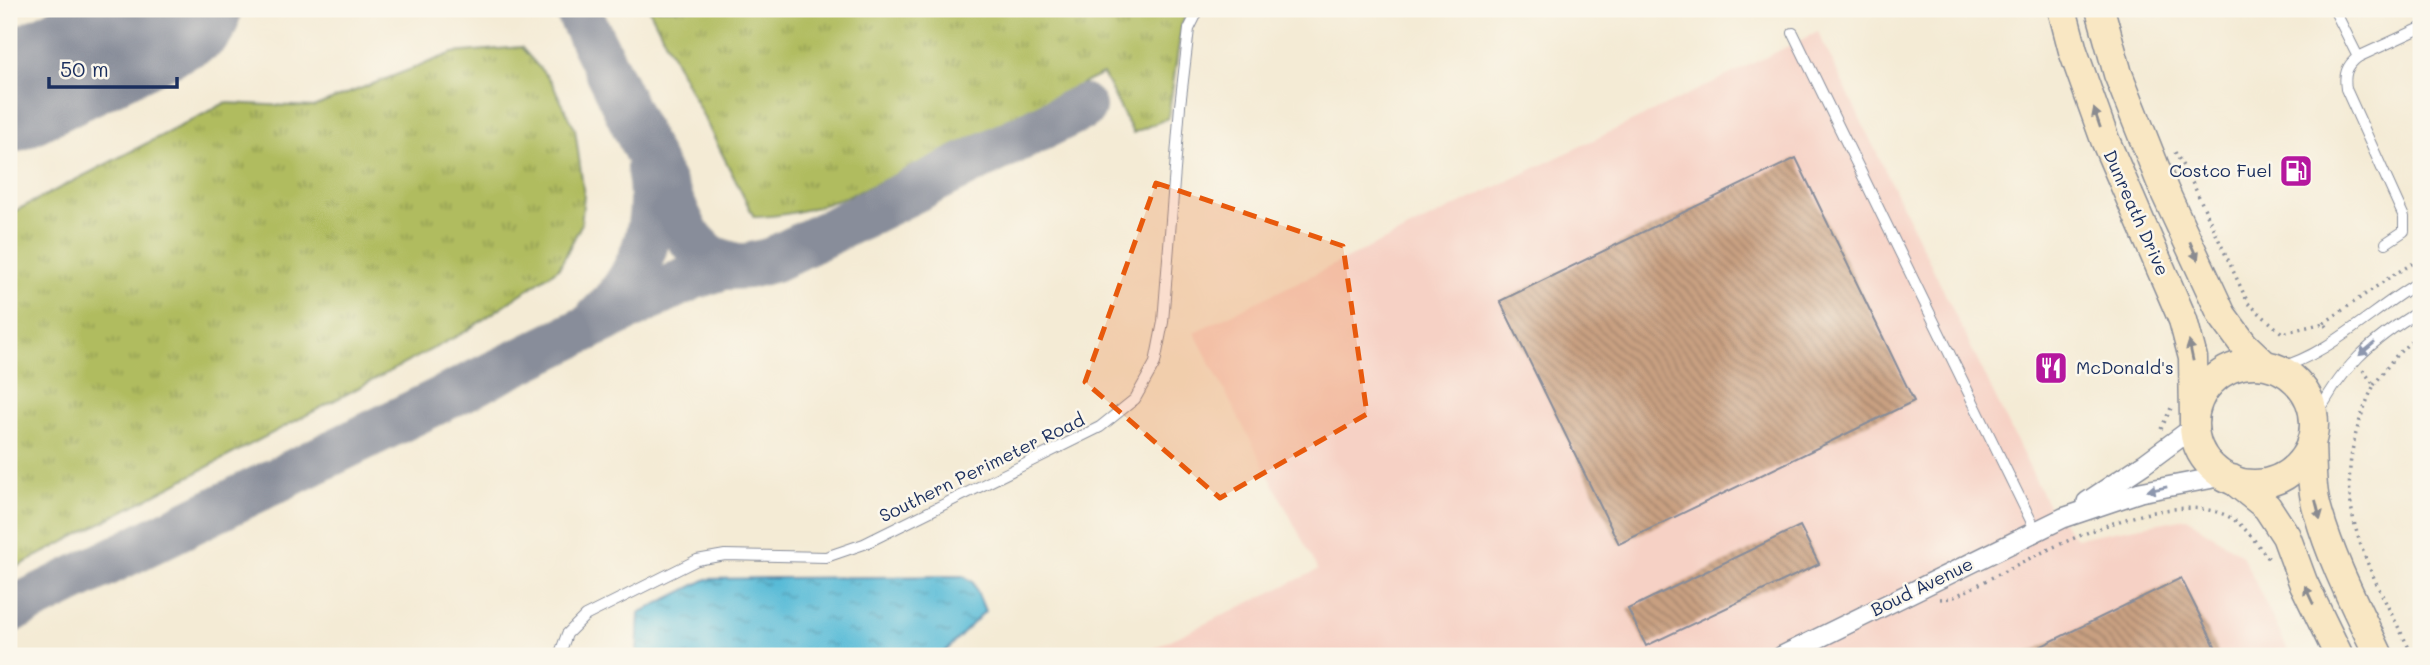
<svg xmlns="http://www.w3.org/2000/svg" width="2430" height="665" viewBox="0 0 2430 665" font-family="Mali,sans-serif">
<defs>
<pattern id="grass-tufts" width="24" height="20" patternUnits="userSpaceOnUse" patternTransform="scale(1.75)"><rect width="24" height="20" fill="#b0bc5e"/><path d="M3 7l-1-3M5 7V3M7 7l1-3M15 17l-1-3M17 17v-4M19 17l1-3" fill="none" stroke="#8e9951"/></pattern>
<pattern id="water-ripples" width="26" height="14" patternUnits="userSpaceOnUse" patternTransform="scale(1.75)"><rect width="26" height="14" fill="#59bbd7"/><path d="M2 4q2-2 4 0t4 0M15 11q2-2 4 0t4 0" fill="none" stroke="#4998b2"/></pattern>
<pattern id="building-back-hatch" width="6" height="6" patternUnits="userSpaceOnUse" patternTransform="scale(1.75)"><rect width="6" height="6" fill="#c9a081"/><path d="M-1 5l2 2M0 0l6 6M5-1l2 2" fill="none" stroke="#a2836d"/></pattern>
</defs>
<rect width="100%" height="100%" fill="#fbf7ec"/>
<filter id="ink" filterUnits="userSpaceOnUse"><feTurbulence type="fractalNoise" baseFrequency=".0143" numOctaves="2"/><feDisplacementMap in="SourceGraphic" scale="14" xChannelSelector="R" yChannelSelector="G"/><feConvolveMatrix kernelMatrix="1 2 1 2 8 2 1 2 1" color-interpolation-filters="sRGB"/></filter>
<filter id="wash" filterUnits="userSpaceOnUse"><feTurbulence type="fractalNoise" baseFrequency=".00686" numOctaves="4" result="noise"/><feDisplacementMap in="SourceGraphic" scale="28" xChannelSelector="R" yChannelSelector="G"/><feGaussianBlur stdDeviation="1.57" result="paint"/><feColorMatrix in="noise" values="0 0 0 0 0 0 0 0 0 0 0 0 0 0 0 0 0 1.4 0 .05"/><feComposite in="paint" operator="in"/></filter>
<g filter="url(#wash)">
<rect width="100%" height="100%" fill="#f4ebd5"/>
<polygon fill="#f6d1c5" points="1818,32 2048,506 2076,538 2187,518 2242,555 2291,656 1137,656 1318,570 1194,332"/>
<g fill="url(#grass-tufts)" stroke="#66765e" stroke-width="2">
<path d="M 649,9 L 1189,9 L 1182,24 L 1168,118 L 1133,133 L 1103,74 C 1050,99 997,125 944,151 C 885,180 821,216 754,217 Z"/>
<polygon points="521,47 551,81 575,129 584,195 581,225 559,268 465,332 9,571 9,214 225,103 313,107 453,53"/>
</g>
<polygon fill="url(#water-ripples)" stroke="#3a759a" stroke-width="2" points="963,576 973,582 985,611 941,656 637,656 639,613 707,579"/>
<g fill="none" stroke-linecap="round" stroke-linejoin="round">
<g stroke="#888d9a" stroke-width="46">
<polyline points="577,9 688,236 710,258 736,266"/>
<path d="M 598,318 C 641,279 660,225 649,168"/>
<polyline points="9,611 692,277 723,267 748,266 772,260 1083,107"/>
</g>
<polyline stroke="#888d9a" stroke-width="116" points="9,94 183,9"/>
</g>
<g id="blocks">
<g fill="url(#building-back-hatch)">
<polygon points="1796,158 1914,401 1619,544 1500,301"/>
<polygon points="1800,526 1819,564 1646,646 1628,609"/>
<polygon points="2181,578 2220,656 2021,656"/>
</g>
</g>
</g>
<g filter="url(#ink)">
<use href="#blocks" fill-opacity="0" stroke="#888d9a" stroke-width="2"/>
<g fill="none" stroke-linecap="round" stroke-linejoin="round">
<defs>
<g id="lane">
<polyline points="2334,9 2358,57"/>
<polyline points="1793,33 2036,531"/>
<path d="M 2386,243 L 2404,231 L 2404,217 L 2346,89 C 2344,75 2346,66 2358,57 L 2421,28"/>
<path d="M 2277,368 C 2328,356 2375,307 2421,281"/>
<path d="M 2314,422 C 2339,369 2371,340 2421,310"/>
<polyline points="559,656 567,634 585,616 697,560 725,555 826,557 864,544 1100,427 1135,399 1155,363 1163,322 1180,106 1189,29 1199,9"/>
</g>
<g id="street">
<polyline points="2087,502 2144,464 2194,427"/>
<polyline points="1782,656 2063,518 2140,492 2224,476"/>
</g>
<g id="secondary">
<polyline points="2062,9 2073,51 2105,140 2183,320 2193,358 2194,419"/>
<polyline points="2100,9 2118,74 2164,190 2222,315 2244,345 2264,364"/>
<circle cx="2254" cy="424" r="60"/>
<path d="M 2311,442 C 2312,465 2311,490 2318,512 C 2332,562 2357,609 2379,656"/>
<polyline points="2232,479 2267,507 2286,536 2303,582 2339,656"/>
</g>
</defs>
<use href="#lane" stroke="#888d9a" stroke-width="12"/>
<use href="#street" stroke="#888d9a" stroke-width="22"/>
<use href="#secondary" stroke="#888d9a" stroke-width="31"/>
<g stroke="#888d9a" stroke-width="3.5" stroke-dasharray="2 5" stroke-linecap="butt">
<polyline points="2175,152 2194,186 2248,303 2282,333 2324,323 2329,329"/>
<polyline points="2324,323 2393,275 2421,259"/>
<path d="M 2363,370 L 2374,385 C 2321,497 2363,556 2413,656"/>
<polyline points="2374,385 2393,359 2421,331"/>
<polyline points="2161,429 2171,408"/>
<path d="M 1940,599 L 1952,598 C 2015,567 2163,479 2231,518 C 2248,528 2258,547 2271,561"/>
</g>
<use href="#lane" stroke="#fff" stroke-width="10"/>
<use href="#street" stroke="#fff" stroke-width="19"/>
<use href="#secondary" stroke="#f9e7c3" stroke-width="28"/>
</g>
<defs><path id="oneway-solid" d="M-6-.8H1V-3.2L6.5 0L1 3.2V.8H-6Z" transform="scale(1.75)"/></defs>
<g fill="#8a8b90">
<use href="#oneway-solid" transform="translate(2097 118) rotate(-109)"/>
<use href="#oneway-solid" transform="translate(2194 251) rotate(66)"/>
<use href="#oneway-solid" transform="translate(2191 351) rotate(-102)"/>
<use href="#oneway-solid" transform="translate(2318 510) rotate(76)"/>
<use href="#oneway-solid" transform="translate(2309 595) rotate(-115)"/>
</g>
<g fill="#8d97ae">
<use href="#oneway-solid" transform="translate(2367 349) rotate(140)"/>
<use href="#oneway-solid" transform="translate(2157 489) rotate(169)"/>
</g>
</g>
<path fill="#e8590c" fill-opacity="0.2" stroke="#e8590c" stroke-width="5" stroke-dasharray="14 9" stroke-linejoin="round" d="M 1156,183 L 1343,246 L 1367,414 L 1220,498 L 1085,382 Z"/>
<defs>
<symbol id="fuel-square" viewBox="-11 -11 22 22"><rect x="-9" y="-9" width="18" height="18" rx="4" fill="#b5179e" stroke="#fbf7ec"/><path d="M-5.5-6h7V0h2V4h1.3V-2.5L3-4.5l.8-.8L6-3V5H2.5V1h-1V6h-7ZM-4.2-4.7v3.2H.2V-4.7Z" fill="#fff"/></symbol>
<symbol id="restaurant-square" viewBox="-11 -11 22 22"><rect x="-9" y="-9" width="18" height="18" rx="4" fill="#b5179e" stroke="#fbf7ec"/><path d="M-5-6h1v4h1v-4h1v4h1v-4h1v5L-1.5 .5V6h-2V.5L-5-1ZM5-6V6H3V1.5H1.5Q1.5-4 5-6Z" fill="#fff"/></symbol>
</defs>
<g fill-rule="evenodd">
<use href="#fuel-square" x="2277" y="152" width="38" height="38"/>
<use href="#restaurant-square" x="2032" y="349" width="38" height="38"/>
</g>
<g text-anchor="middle" stroke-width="5" stroke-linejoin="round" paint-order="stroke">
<g font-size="18" fill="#1b2f5e" stroke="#fbf7ec" text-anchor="end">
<text x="2272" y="177">Costco Fuel</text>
<text x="2076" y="374" text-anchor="start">McDonald's</text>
</g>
<g font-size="18" fill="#1b2f5e" stroke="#fbf7ec">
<text transform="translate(2136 213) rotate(66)" y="6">Dunreath Drive</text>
<text transform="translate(982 468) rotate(-26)" y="6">Southern Perimeter Road</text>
<text transform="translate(1922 587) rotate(-26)" y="6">Boud Avenue</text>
</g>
</g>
<rect width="2430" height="665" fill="none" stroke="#fbf7ec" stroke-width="35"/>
<path d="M49 77v10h128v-10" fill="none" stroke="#1b2f5e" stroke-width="3.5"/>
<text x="60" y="77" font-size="21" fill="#1b2f5e" stroke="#fbf7ec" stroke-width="5" paint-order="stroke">50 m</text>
</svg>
